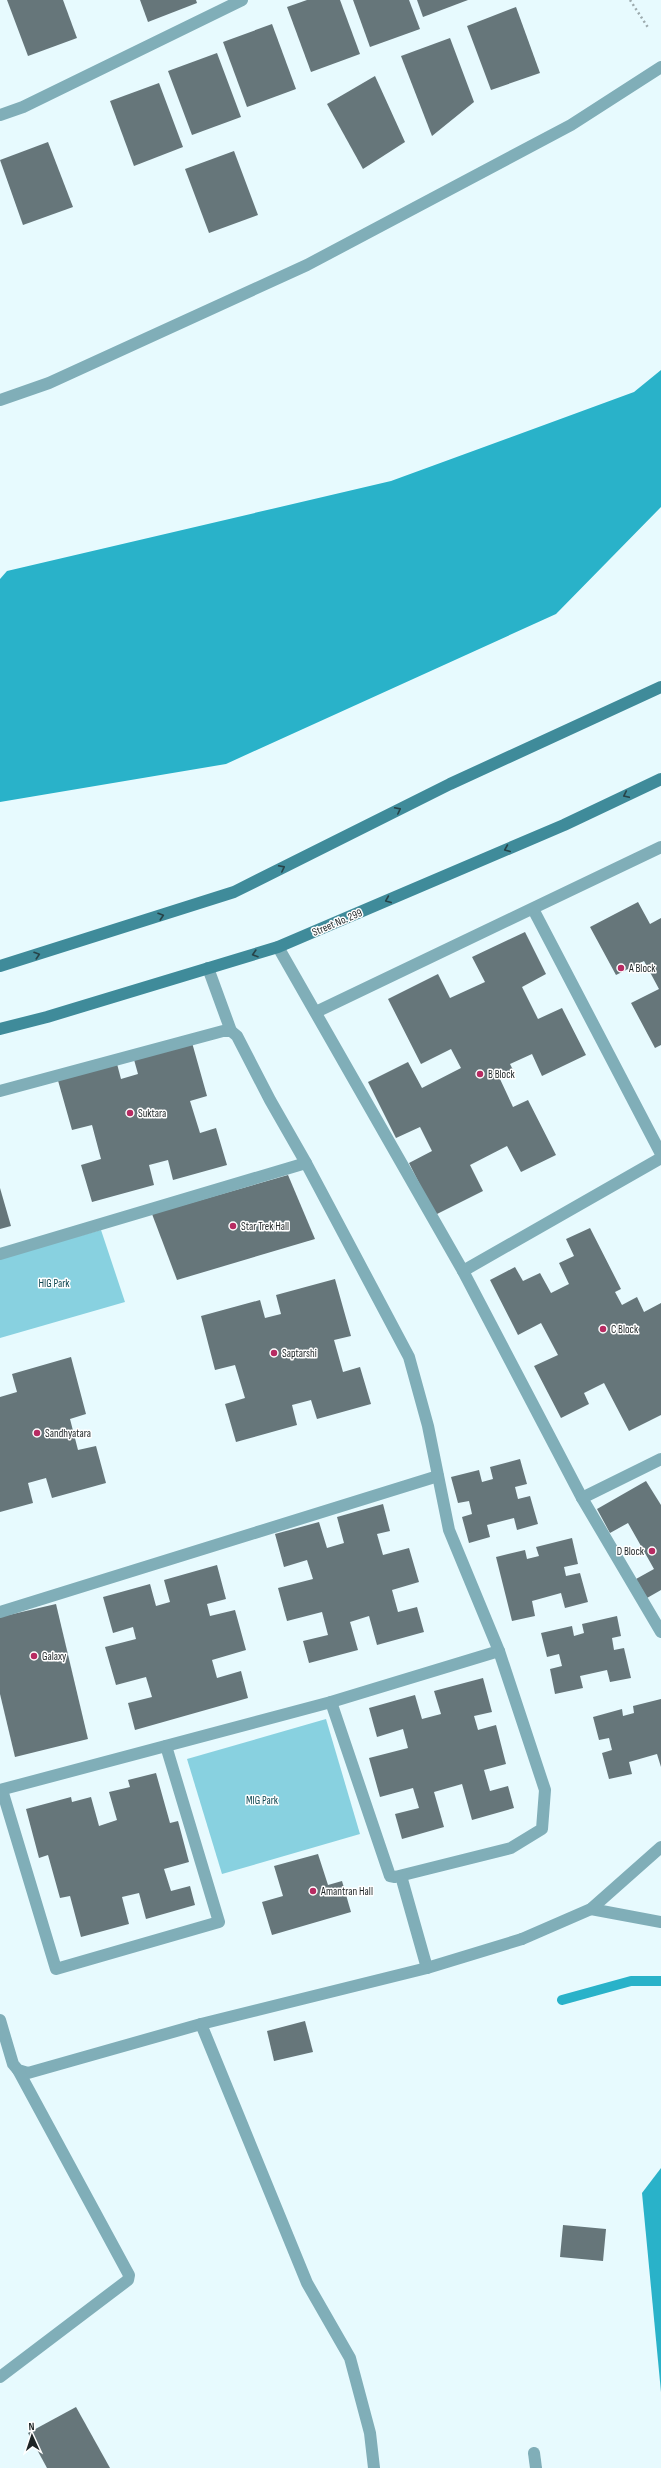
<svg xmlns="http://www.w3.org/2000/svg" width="661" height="2468" viewBox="0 0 661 2468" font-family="'Sofia Sans Condensed',sans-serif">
<rect width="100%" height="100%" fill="#e7fafe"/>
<g fill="#88d1e0">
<polygon points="101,1230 125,1302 0,1338 0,1258"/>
<polygon points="326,1719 360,1834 222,1874 187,1759"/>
</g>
<g fill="#29b2c9">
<polygon points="661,370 661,507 556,614 226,764 0,802 0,579 7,571 391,481 634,392"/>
<polygon points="661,2168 661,2392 642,2193"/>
</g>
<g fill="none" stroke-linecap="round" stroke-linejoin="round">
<polyline stroke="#29b2c9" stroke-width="10" points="562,2000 631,1981 661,1981"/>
</g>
<g fill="#66767a">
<polygon points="7,0 63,0 77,38 28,56"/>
<polygon points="140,0 196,0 197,3 148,22"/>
<polygon points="307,0 340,0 360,54 311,72 287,7"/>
<polygon points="353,0 409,0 420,29 370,47"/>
<polygon points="417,0 468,0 423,17"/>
<polygon points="516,7 540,73 491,90 467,26"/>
<polygon points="272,24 296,89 247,107 223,42"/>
<polygon points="450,38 474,102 432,136 401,56"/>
<polygon points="217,53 241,117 192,135 168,71"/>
<polygon points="375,76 405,142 363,169 327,104"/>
<polygon points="159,83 183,147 134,166 110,101"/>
<polygon points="48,142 73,207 23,225 0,160"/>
<polygon points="234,151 258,215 209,233 185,169"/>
<polygon points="638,902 650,924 661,918 661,1045 655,1048 631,1003 659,989 644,961 616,975 590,927"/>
<polygon points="525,932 546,974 522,987 538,1019 562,1008 586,1055 542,1076 532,1054 510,1064 514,1072 500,1079 513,1107 528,1100 556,1155 521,1172 507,1146 470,1165 483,1191 435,1215 409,1163 432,1151 420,1127 396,1138 368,1082 408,1062 422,1088 461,1068 451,1049 421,1064 388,999 438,974 450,998 485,982 472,957"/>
<polygon points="191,1039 207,1096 190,1101 200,1133 216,1128 227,1165 173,1180 168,1160 149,1165 154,1185 92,1202 81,1165 101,1159 92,1125 72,1130 57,1077 116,1060 121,1079 138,1074 133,1056"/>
<polygon points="288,1175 315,1239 177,1280 152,1214"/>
<polygon points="0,1188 11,1226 0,1229"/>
<polygon points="590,1228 621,1289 615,1292 622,1305 637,1297 644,1312 661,1303 661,1415 629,1431 604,1383 584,1393 589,1404 561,1418 534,1366 558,1355 541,1323 518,1335 490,1280 515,1267 523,1281 540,1273 551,1293 569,1284 559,1263 574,1256 566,1239"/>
<polygon points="335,1279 351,1336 334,1340 343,1372 360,1367 371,1404 317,1419 311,1400 292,1405 297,1425 236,1442 225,1404 245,1398 235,1365 215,1370 201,1316 260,1300 265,1318 281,1314 276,1295"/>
<polygon points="71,1357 86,1414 70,1419 78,1450 96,1446 106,1483 52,1498 46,1478 28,1483 33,1503 0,1512 0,1397 17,1392 12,1374"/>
<polygon points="520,1459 527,1484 515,1487 518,1499 530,1496 538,1524 517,1530 514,1518 487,1525 490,1537 469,1543 462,1517 472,1514 469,1501 458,1503 451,1477 479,1470 482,1482 493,1479 490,1467"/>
<polygon points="646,1481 661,1505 661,1590 647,1598 636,1579 654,1569 628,1523 610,1533 597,1509"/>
<polygon points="383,1504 390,1531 377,1534 383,1555 409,1548 419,1582 392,1590 398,1612 417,1607 424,1632 377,1645 369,1616 350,1622 358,1650 309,1663 303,1641 328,1635 322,1612 287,1621 278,1588 313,1579 307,1560 284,1567 275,1534 319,1522 327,1548 344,1543 337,1517"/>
<polygon points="572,1538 578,1564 564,1567 566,1576 580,1573 588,1602 565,1608 561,1593 532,1601 535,1616 512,1621 496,1557 525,1550 527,1559 539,1556 536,1547"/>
<polygon points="217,1565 226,1599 207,1604 210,1616 235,1610 246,1650 212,1660 217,1678 241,1671 248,1698 135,1730 128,1703 152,1697 146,1677 116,1685 105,1647 136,1639 133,1627 113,1633 103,1597 150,1584 156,1606 170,1602 164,1580"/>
<polygon points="56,1604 88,1739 15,1757 0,1694 0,1617"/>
<polygon points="617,1616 621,1636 612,1638 614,1650 624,1648 631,1678 610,1682 607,1670 580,1676 583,1688 555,1694 550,1669 562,1666 559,1654 547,1657 541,1633 572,1626 574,1636 584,1633 582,1624"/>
<polygon points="483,1678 492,1712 474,1716 478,1730 496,1725 506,1764 484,1770 490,1791 508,1786 514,1808 472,1820 462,1784 434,1792 444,1827 402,1839 395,1814 419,1808 413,1788 380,1797 369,1758 408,1748 403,1729 377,1737 369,1708 415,1695 422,1719 441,1714 434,1691"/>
<polygon points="661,1699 661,1767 657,1754 629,1762 632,1774 609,1779 602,1753 612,1750 609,1738 599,1740 593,1717 622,1709 623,1716 634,1713 633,1706"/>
<polygon points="156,1773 170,1823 178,1821 189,1862 164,1869 171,1891 190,1886 195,1905 146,1919 139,1893 122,1897 129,1924 81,1937 70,1896 60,1898 48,1855 39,1858 26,1809 71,1797 72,1802 91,1797 99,1826 117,1820 109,1792 130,1787 128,1780"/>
<polygon points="318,1854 328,1885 342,1881 351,1912 272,1935 262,1902 283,1896 274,1866"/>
<polygon points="305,2021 313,2052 274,2061 267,2031"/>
<polygon points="563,2225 606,2229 603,2261 560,2257"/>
<polygon points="76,2407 110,2468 47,2468 28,2433"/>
</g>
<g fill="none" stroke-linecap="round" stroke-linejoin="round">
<polyline stroke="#9caaad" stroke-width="2.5" stroke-dasharray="2 3" stroke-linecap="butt" points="630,0 649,29"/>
<g stroke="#80aeb8" stroke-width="12">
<polyline points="591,1909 661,1922"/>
<polyline points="522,1939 591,1909 661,1847"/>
</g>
<g stroke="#80aeb8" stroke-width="12">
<polyline points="0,115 23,107 242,0"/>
<polyline points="0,400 49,383 307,265 571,125 661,67"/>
<polyline points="533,909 661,1154"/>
<polyline points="278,947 463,1271 582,1498 661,1632"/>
<polyline points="208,968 231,1031"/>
<polyline points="316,1012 661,847"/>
<polyline points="0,1091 223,1031 231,1031 237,1036 270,1100 306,1163 409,1357 428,1426 449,1530 499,1651 331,1702 0,1790"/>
<polyline points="0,1254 306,1163"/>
<polyline points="463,1271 661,1158"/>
<polyline points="582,1498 661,1459"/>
<polyline points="0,1612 438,1476"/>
<polyline points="331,1702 390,1876 395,1877 511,1848 542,1829 545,1790 499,1651"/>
<polyline points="2,1790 56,1969 219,1922 166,1746"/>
<polyline points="401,1876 427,1968"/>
<polyline points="0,2020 13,2064 18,2070 28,2073 201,2024 427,1968 522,1939"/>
<polyline points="201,2024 307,2283 350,2358 370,2433 374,2468"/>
<polyline points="0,2377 128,2280 129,2275 18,2070"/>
<polyline points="534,2453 536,2468"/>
</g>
<g stroke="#3f8b9a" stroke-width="12">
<polyline points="0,966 234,892 450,784 661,687"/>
<polyline points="0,1029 47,1017 278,947 564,825 661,779"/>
</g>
</g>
<defs><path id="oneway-chevron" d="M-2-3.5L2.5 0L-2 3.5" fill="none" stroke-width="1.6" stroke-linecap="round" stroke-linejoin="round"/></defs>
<g stroke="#274348">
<use href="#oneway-chevron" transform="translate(626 795) rotate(155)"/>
<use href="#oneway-chevron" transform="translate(398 810) rotate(-27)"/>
<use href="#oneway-chevron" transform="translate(507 849) rotate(157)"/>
<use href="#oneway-chevron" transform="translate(282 868) rotate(-27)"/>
<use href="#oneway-chevron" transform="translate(388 900) rotate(157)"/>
<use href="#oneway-chevron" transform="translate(161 916) rotate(-18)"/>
<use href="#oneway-chevron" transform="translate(255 954) rotate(163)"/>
<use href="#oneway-chevron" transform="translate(37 955) rotate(-18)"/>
</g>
<g fill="#b72b62" stroke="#fff" stroke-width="1.5">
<circle cx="621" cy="968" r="4"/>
<circle cx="480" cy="1074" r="4"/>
<circle cx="130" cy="1113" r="4"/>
<circle cx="233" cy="1226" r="4"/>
<circle cx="603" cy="1329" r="4"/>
<circle cx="274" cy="1353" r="4"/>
<circle cx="37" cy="1433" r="4"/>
<circle cx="652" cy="1551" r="4"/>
<circle cx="34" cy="1656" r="4"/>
<circle cx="313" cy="1891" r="4"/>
</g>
<g text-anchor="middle" stroke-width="3" stroke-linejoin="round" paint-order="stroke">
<g font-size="11" fill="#1d2425" stroke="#fff">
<text transform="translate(337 922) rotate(-23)" y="4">Street No. 299</text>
</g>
<g font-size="11" fill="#1d2425" stroke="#fff" text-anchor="start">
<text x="629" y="972">A Block</text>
<text x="488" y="1078">B Block</text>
<text x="138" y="1117">Suktara</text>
<text x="241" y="1230">Star Trek Hall</text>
<text x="611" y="1333">C Block</text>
<text x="282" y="1357">Saptarshi</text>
<text x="45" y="1437">Sandhyatara</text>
<text x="644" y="1555" text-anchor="end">D Block</text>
<text x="42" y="1660">Galaxy</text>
<text x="321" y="1895">Amantran Hall</text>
</g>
<g font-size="11" fill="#0f4751" stroke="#fff">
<text x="54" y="1287">HIG Park</text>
<text x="262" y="1804">MIG Park</text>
</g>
</g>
<g transform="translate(32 2436) rotate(357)" stroke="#ffffff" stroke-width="3" paint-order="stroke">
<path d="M0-3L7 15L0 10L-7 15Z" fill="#1d2425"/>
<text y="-6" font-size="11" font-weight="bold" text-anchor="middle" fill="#1d2425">N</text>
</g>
</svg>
